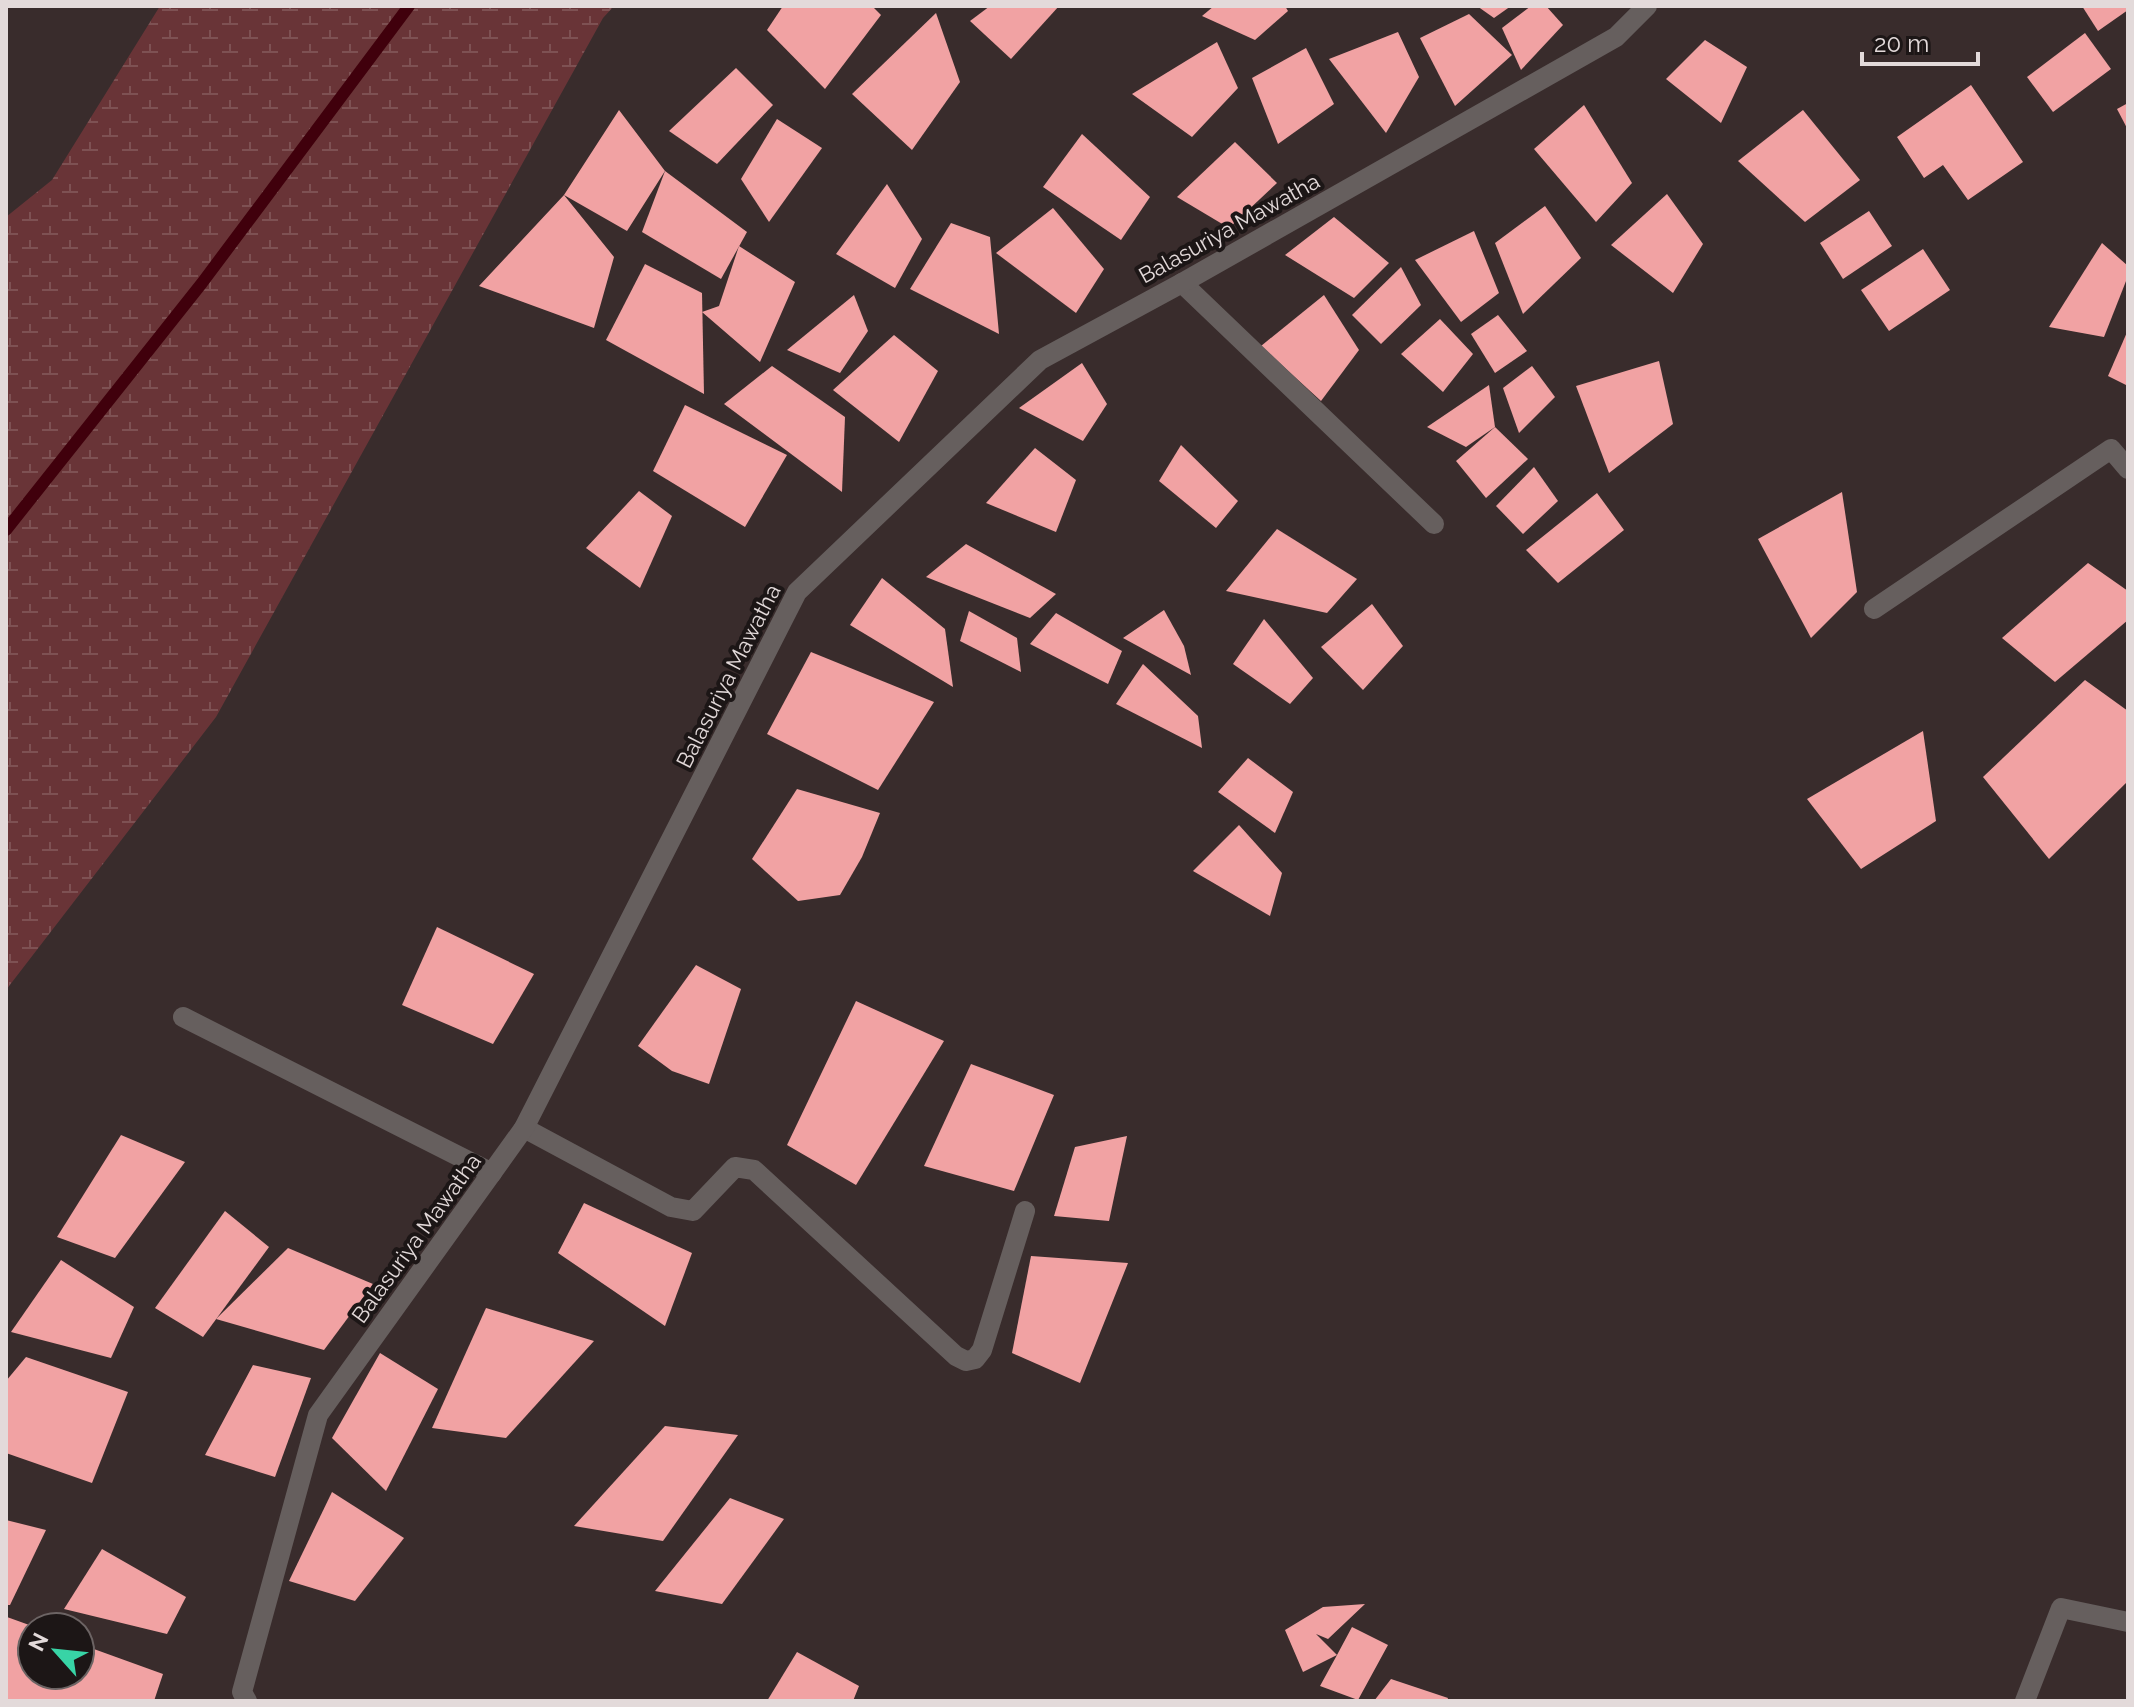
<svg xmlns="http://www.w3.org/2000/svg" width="2134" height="1707" viewBox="0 0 2134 1707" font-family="Raleway,sans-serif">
<defs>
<pattern id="wetland-marsh" width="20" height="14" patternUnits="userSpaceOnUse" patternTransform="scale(2)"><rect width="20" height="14" fill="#693437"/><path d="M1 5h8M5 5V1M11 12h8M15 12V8" fill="none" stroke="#7e5153"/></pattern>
</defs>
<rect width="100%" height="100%" fill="#392c2c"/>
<polygon fill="url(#wetland-marsh)" points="160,6 614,6 603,18 216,717 6,990 6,217 52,180"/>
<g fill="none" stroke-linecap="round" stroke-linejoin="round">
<polyline stroke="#40000c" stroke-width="12" points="6,530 202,283 409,6"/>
</g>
<g fill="#f1a2a3">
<polygon points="783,6 872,6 881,15 825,89 767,30"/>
<polygon points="990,6 1059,6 1011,59 970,21"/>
<polygon points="1214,6 1285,6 1288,11 1255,40 1202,16"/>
<polygon points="1477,6 1511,6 1494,18"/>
<polygon points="1531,6 1546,6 1563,25 1521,70 1502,28"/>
<polygon points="2082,6 2128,6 2128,10 2098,31"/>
<polygon points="936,13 960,82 912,150 852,94"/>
<polygon points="1469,14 1512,55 1455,106 1420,38"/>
<polygon points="1398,32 1419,77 1386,133 1329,59"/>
<polygon points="2085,33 2111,69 2053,112 2027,77"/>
<polygon points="1705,40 1747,67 1721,123 1666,79"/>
<polygon points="1217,42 1238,88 1192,137 1132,94"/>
<polygon points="1306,48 1334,104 1278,144 1252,78"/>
<polygon points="736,68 773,105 717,164 669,131"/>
<polygon points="1971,85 2023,162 1968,200 1943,165 1924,178 1897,137"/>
<polygon points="2128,103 2128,130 2117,109"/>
<polygon points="1584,105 1632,183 1596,222 1534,149"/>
<polygon points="619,110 665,171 627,231 564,195 614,257 594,328 479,286 564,195"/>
<polygon points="1803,110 1860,180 1805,222 1738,161"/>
<polygon points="777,119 822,148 769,222 741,179"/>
<polygon points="1082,134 1150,197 1121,240 1043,187"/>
<polygon points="1235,142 1277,183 1229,228 1177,197"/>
<polygon points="665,171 747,232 721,279 642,232"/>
<polygon points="887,184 922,239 895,288 836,254"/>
<polygon points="1667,194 1703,244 1673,293 1611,245"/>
<polygon points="1545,206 1581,258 1523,314 1495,243"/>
<polygon points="1053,208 1104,269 1076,313 996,253"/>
<polygon points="1869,211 1892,246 1843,279 1820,243"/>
<polygon points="1334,217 1389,263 1354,298 1285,255"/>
<polygon points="951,223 990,237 999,334 910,289"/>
<polygon points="1474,231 1499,293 1461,322 1415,260"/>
<polygon points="2102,243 2128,266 2128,276 2104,337 2049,327"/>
<polygon points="739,246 795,282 760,362 702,312 719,306"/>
<polygon points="1923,249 1950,290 1889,331 1861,290"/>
<polygon points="645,264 702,293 704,394 606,340"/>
<polygon points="1401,267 1421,305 1381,344 1352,315"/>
<polygon points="854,295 868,331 840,373 787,350"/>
<polygon points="1324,295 1359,350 1321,401 1261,346"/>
<polygon points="1498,315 1527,351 1495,373 1471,334"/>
<polygon points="1440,319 1473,354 1443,392 1401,354"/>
<polygon points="2128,330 2128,386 2108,376"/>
<polygon points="894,335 938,371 899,442 833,390"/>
<polygon points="1659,361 1673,424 1609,473 1576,386"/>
<polygon points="1082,363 1107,404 1083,441 1019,408"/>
<polygon points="772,366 845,417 842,492 724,404"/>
<polygon points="1532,366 1555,397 1519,433 1503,388"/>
<polygon points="1489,385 1495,427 1466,447 1427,427"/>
<polygon points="685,405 787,455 745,527 653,471"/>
<polygon points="1495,427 1528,459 1486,498 1456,461"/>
<polygon points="1181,445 1238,501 1216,528 1159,481"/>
<polygon points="1035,448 1076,480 1056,532 986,503"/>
<polygon points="1534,467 1558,501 1523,534 1496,506"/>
<polygon points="639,491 672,516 640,588 586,548"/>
<polygon points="1842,492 1857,592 1811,638 1758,539"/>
<polygon points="1597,493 1624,530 1558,583 1526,550"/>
<polygon points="1277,529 1357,579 1327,613 1226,591"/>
<polygon points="966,544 1056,594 1030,618 926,577"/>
<polygon points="2088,563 2128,591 2128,620 2055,682 2002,638"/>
<polygon points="882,578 945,629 953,687 850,625"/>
<polygon points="1372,604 1403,646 1363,690 1321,647"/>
<polygon points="1164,610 1184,646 1191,675 1123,638"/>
<polygon points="969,611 1017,638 1021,672 960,641"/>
<polygon points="1056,613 1122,651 1108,684 1030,644"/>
<polygon points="1264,619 1313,678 1290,704 1233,664"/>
<polygon points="811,652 934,702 878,790 767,734"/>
<polygon points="1143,664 1198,716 1202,748 1116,704"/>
<polygon points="2085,680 2128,711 2128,781 2049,859 1983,777"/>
<polygon points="1923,731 1936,821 1861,869 1807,799"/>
<polygon points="1248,758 1293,792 1275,833 1218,792"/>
<polygon points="797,789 880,813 862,857 840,895 798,901 752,859"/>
<polygon points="1239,825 1282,873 1270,916 1193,871"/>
<polygon points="437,927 534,974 493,1044 402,1005"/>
<polygon points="696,965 741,989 709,1084 672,1071 638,1046"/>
<polygon points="856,1001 944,1041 856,1185 787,1145"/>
<polygon points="971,1064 1054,1095 1014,1191 924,1166"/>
<polygon points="121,1135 185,1162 115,1258 57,1237"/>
<polygon points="1127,1136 1109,1221 1054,1216 1075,1147"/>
<polygon points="584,1203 692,1253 665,1326 558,1253"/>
<polygon points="225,1211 269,1247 203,1337 155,1308"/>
<polygon points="288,1248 373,1284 324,1350 216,1319"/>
<polygon points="1031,1256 1128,1263 1080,1383 1012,1353"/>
<polygon points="61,1260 134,1307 111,1358 11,1332"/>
<polygon points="486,1308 594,1341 506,1438 432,1428"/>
<polygon points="380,1353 438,1389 386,1491 332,1438"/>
<polygon points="26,1357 128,1392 92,1483 6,1453 6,1381"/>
<polygon points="253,1365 311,1378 275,1477 205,1455"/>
<polygon points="665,1426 738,1435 663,1541 574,1526"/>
<polygon points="332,1492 404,1538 355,1601 289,1581"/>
<polygon points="730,1498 784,1519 722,1604 655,1591"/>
<polygon points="6,1520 46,1530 10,1605 6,1605"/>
<polygon points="102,1549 186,1597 167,1634 64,1609"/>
<polygon points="1365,1604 1328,1639 1316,1634 1337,1655 1352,1627 1388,1645 1358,1700 1320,1686 1337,1655 1303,1672 1285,1630 1323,1607"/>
<polygon points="7,1617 32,1626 32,1675 80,1675 80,1644 163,1674 154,1701 6,1701"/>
<polygon points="797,1652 859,1686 853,1701 767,1701"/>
<polygon points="1391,1679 1448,1698 1447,1701 1374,1701"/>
</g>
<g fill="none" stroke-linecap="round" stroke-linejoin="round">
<g stroke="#665f5e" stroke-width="20">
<polyline points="1182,283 1434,524"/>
<polyline points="1874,609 2111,449 2128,469"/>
<polyline points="183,1017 492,1173"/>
<polyline points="524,1128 671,1207 693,1211 735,1167 754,1170 956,1356 966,1361 975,1359 982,1350 1025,1211"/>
<polyline points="247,1701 242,1692 318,1415 524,1128 797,592 1040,360 1182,283 1616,37 1647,6"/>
<polyline points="2025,1701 2061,1608 2128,1622"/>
</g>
</g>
<g text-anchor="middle" stroke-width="8" stroke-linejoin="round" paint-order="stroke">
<g font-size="22" fill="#e3dada" stroke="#1c1616">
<text transform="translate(1229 228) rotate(-29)" y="8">Balasuriya Mawatha</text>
<text transform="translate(728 676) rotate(-63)" y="8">Balasuriya Mawatha</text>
<text transform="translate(416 1238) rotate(-54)" y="8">Balasuriya Mawatha</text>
</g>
</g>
<rect width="2134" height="1707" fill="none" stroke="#e3dada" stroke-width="16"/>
<g transform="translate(56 1651) rotate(297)"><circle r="38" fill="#1c1616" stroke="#6c6464" stroke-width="2"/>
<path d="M0-6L14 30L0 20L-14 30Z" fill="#38d4a6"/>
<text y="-12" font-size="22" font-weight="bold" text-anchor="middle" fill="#e3dada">N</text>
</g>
<path d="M1862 52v12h116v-12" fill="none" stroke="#e3dada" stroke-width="4"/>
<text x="1874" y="52" font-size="24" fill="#e3dada" stroke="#1c1616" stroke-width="6" paint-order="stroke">20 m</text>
</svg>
